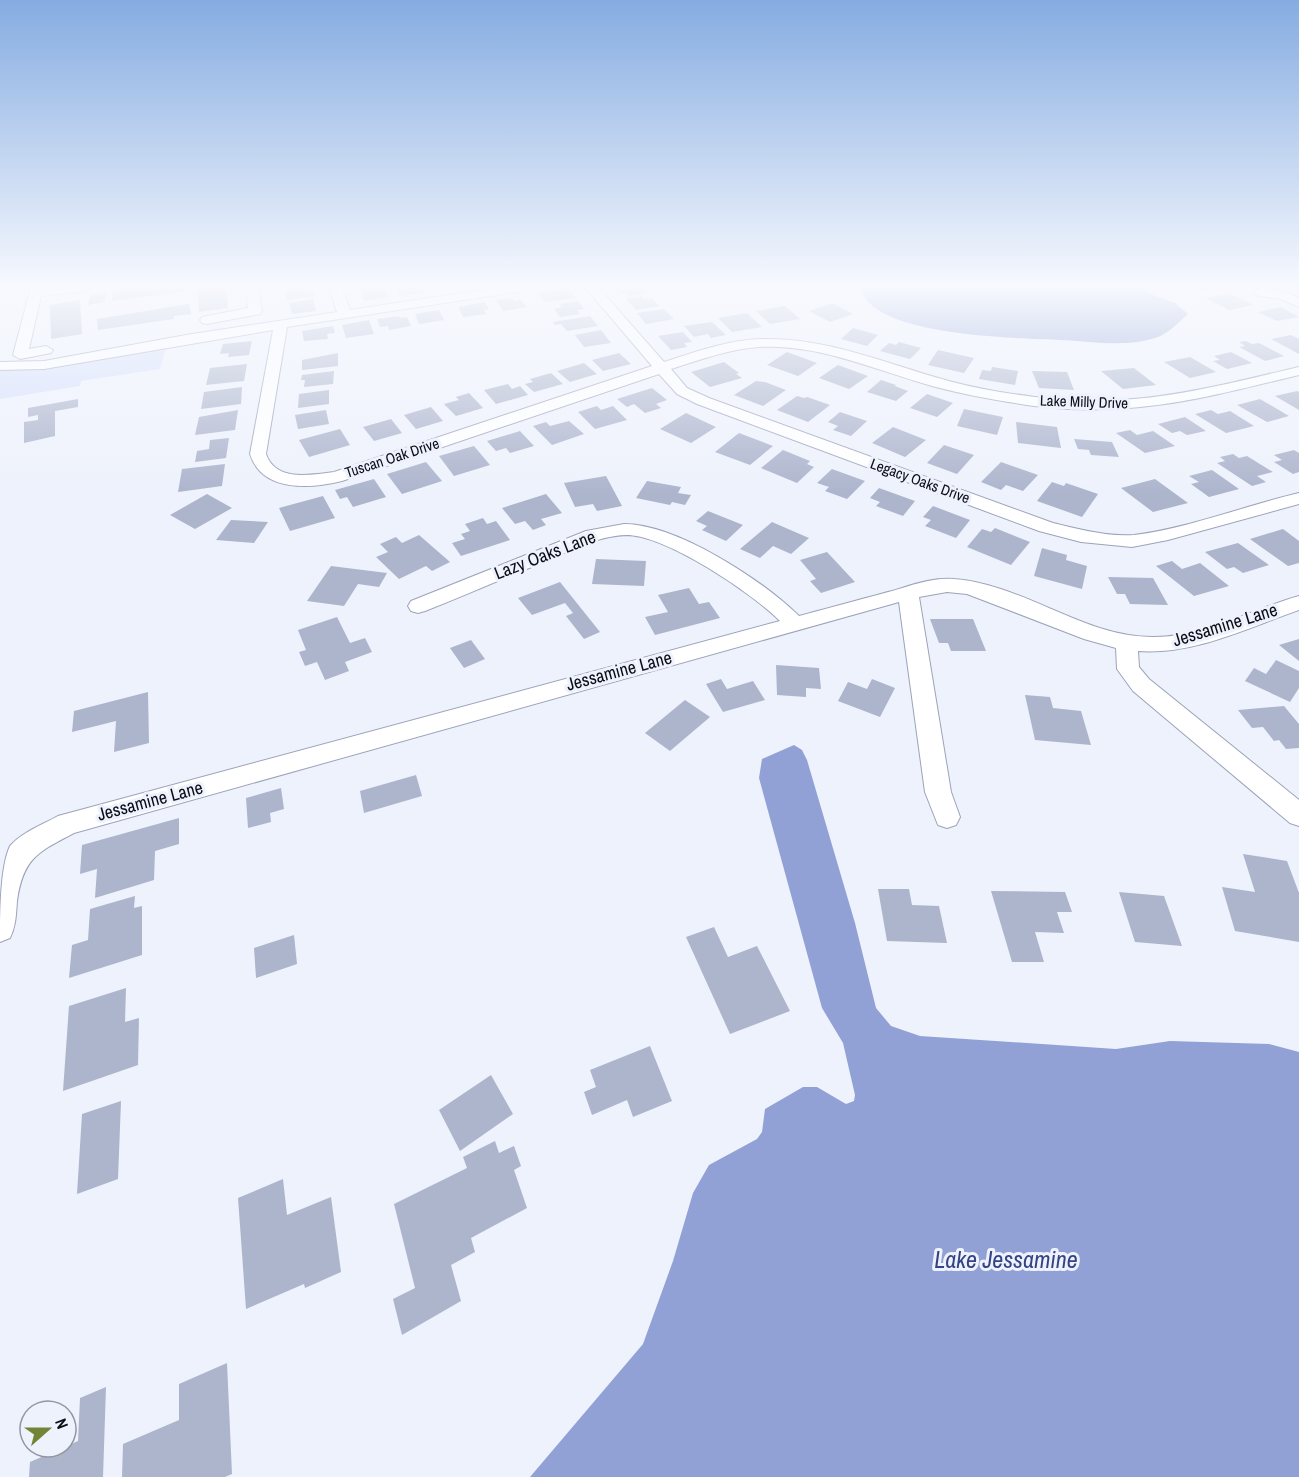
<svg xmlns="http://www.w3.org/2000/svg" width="1299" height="1477" viewBox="0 0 1299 1477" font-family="'Archivo Narrow',sans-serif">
<rect width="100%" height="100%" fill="#eef2fc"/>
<polygon fill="#d6dffc" points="167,345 160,369 81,381 80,386 0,399 0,369 35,369"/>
<g fill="#91a1d6">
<path d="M 861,287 L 1143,287 L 1145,292 L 1175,303 L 1188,314 C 1179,322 1167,335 1155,338 C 1124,348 1091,341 1060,340 C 1021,338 868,337 861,287 Z"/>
<polygon points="794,745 802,750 807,760 855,923 876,1008 891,1026 920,1036 1116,1049 1170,1041 1269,1044 1299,1052 1299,1477 530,1477 643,1344 673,1261 693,1193 709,1165 757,1139 762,1132 765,1109 803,1087 817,1087 846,1104 854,1101 855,1095 843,1043 822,1008 759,778 762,759"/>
</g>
<g fill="#adb5cd">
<polygon points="129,287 187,287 187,291 112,301 113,291"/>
<polygon points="197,287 226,287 228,308 199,312"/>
<polygon points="306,287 307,290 313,289 315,296 287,300 285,290"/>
<polygon points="384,287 389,297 364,301 360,289"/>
<polygon points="396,287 424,287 427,292 400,296"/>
<polygon points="614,287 643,287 648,293 628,296 626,293 620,294"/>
<polygon points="1188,287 1211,287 1216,289 1199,292"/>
<polygon points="568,288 576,298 545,302 538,293"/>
<polygon points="106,292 105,302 88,305 90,295"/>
<polygon points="1229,293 1253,305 1229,310 1205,298"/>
<polygon points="641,296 644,299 652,298 659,306 636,310 626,299"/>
<polygon points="512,298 514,301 521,300 527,307 503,311 496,300"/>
<polygon points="313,299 316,311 292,314 289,303"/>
<polygon points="80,300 82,334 51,339 50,305"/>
<polygon points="578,301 584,309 577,310 580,314 560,317 554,309 562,307 559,304"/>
<polygon points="485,302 489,309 484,310 486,314 463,317 458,307"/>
<polygon points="832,303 853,314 830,322 809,311"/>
<polygon points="189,304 191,314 174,316 174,319 98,330 97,319"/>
<polygon points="785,306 800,319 770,324 756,311"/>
<polygon points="1281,307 1299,317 1277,321 1258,312"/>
<polygon points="664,309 674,319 646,324 637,313"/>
<polygon points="439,310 444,320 419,324 415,314"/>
<polygon points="747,313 762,327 732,332 718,318"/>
<polygon points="399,316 400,318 407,317 411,326 389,330 388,326 380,327 377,319"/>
<polygon points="590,316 598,326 567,331 561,324 555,325 553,322"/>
<polygon points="369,320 374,334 346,338 342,325"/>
<polygon points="712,322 726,335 711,338 708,334 694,337 684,326"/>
<polygon points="333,326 335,333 327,334 328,339 304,341 302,331"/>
<polygon points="853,328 878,335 867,346 841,339"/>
<polygon points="601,330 611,343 584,347 575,335"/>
<polygon points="683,332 692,342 684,343 687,347 671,350 658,336"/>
<polygon points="1291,335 1299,339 1299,354 1271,339"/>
<polygon points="252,341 249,355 228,357 229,353 220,354 223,344"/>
<polygon points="1246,341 1252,344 1259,343 1284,356 1265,361 1239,347 1245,346 1239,342"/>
<polygon points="899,342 921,348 910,359 880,351 889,343 896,345"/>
<polygon points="938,350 974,358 964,373 928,365"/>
<polygon points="787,352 817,363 798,376 767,365"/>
<polygon points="1231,352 1252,363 1227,369 1213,361 1220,360 1214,356"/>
<polygon points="338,353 338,366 302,370 302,360"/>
<polygon points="619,353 631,364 603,371 592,360"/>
<polygon points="1190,357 1216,372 1190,378 1164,362"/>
<polygon points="724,362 739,373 736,374 742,378 710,387 691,372"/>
<polygon points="584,363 597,374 570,382 557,371"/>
<polygon points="247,364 244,381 206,385 210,368"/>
<polygon points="838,365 868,376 849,389 819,378"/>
<polygon points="992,367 1018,371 1015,385 979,379 982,370 991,371"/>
<polygon points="1134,368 1156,385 1123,389 1101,371"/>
<polygon points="334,371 333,384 304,387 305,380 301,380 302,375"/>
<polygon points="1032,371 1067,372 1074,390 1039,388"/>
<polygon points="551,373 563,384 534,392 525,384 533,382 530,379"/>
<polygon points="881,380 896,385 895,386 908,391 896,401 867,392"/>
<polygon points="756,381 765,382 786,390 763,406 734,395"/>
<polygon points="508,384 512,389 520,386 528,395 496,404 484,390"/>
<polygon points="242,387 241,404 201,409 204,392"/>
<polygon points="652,388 667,400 656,404 661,408 645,413 634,404 627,407 617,399"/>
<polygon points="329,390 329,404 298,408 299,394"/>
<polygon points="1297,391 1299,392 1299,410 1275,396"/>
<polygon points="469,393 483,408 456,416 444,404 459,400 456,397"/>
<polygon points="927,394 953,403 937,417 910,408"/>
<polygon points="797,396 804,398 807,397 830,405 808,422 777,410"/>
<polygon points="78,399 78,407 55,411 55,436 24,443 24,422 38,420 38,415 28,417 28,408"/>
<polygon points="1260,399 1289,416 1267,422 1237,405"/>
<polygon points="597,406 601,410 613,406 627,420 595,429 578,412"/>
<polygon points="431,407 443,421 416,429 404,415"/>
<polygon points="964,409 1003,417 997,435 957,426"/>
<polygon points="238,410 235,430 195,435 199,417"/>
<polygon points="326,410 329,424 298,429 295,415"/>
<polygon points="1211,410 1218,414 1230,411 1254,426 1226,433 1195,414"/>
<polygon points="840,412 867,421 851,436 833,430 838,426 828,422"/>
<polygon points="686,413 716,427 691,443 660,429"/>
<polygon points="1185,417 1206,431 1187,435 1180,431 1172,433 1158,424"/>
<polygon points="391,419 402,433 374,441 363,427"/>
<polygon points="569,421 584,434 552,445 533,426 546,422 550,426"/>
<polygon points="1016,422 1057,427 1061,448 1018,443"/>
<polygon points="893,427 926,440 905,457 872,443"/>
<polygon points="340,429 350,445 309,457 299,440"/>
<polygon points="1130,430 1137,435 1153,431 1175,446 1145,453 1116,433"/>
<polygon points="520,431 534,446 510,453 506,448 496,451 487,441"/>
<polygon points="739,433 773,446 750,465 715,452"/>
<polygon points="229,438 226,458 195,462 197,451 209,449 210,440"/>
<polygon points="1074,439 1112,442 1119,457 1091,455 1089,450 1078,449"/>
<polygon points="944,445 974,455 957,474 927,463"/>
<polygon points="474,446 490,465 454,476 439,456"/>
<polygon points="783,450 810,461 807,464 814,467 797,483 761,468"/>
<polygon points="1294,450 1299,453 1299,472 1293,474 1274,462 1282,460 1274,455"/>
<polygon points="1233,454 1239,458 1247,456 1273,472 1257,476 1266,482 1252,486 1217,463 1225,461 1220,457"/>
<polygon points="426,462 442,481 402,494 387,474"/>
<polygon points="1001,462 1038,475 1023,491 1006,485 1001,490 981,482"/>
<polygon points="225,464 222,486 178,492 182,469"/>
<polygon points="832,469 865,481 847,499 825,491 829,487 817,483"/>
<polygon points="1212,470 1239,489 1209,497 1191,484 1199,482 1189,476"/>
<polygon points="606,476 622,506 597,511 593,504 575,507 564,483"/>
<polygon points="374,479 386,497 353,507 347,497 340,499 335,490"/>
<polygon points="1155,479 1188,503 1153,512 1121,488"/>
<polygon points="647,481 681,487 678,493 691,495 685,505 672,502 670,505 636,498"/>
<polygon points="1052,482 1064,486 1066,483 1098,494 1082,517 1037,501"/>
<polygon points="879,488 915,501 903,516 876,506 880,502 870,498"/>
<polygon points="207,494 232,508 195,529 170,515"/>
<polygon points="546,494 562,513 541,519 546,525 533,530 525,521 515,524 502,508"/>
<polygon points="323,496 335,518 290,531 279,508"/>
<polygon points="933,506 970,520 956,538 925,526 931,520 923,517"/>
<polygon points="708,511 743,525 726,541 702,530 707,526 696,521"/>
<polygon points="483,518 487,524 496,521 510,540 461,556 452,543 465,539 461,534 470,531 465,524"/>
<polygon points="231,520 268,522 254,543 216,540"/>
<polygon points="772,522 809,538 791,554 773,546 760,558 740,549"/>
<polygon points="995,528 1030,542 1011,565 967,547 982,529 991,532"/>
<polygon points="1283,529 1299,541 1299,563 1288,566 1250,539"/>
<polygon points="419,535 450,562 432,571 426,566 399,579 376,557 388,552 380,544 396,537 402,543"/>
<polygon points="1238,543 1269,565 1243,573 1234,567 1227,569 1205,552"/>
<polygon points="1042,548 1067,555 1066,560 1087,566 1082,589 1034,576"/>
<polygon points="827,552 855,582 821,593 810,581 816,579 800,560"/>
<polygon points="596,559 646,561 644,586 592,584"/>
<polygon points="1172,561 1182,569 1200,563 1229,586 1194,596 1156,566"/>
<polygon points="331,566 387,573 379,587 358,584 344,606 307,601"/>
<polygon points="1108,577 1153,578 1168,605 1130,604 1125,594 1117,594"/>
<polygon points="560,582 600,632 584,639 566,616 573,613 565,603 532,615 518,598"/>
<polygon points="689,588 699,604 709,602 720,618 655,635 645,617 668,612 658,595"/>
<polygon points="337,617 350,643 365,638 372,652 345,662 349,671 325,680 317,662 305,666 299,652 306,650 298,630"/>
<polygon points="930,619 973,619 986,651 951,651 948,643 939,643"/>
<polygon points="1299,639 1299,661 1279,645"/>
<polygon points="471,640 485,659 464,668 450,648"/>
<polygon points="1276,660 1299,671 1299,688 1290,702 1245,681 1254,668 1266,674"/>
<polygon points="776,665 819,668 821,689 806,688 806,697 777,695"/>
<polygon points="721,679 727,689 753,681 765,700 723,712 706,684"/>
<polygon points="872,679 895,688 880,717 838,701 848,682 867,689"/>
<polygon points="148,692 149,743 114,752 116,721 72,732 74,711"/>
<polygon points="1025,695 1050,697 1053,708 1081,711 1091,745 1035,740"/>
<polygon points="685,700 710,717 670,751 645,733"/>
<polygon points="1284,706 1299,724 1299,748 1286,749 1279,740 1274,741 1263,727 1252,728 1238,710"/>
<polygon points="416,775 422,796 364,813 360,791"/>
<polygon points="281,788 284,809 270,813 271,822 248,828 246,798"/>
<polygon points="179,818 179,844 155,851 154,880 95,898 97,869 80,874 82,845"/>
<polygon points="1243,854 1287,861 1299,893 1299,942 1235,931 1222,887 1255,892"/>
<polygon points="878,889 909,889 912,905 939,906 947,943 887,941"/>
<polygon points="991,891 1065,892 1072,912 1057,912 1064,933 1035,932 1044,962 1012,962"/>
<polygon points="1119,892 1164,896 1182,946 1135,942"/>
<polygon points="135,896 134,908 142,906 142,955 69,978 72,945 88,940 90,909"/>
<polygon points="714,927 728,957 757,946 790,1011 730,1034 686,937"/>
<polygon points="294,935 297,964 256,978 254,948"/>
<polygon points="126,988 125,1022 139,1018 138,1065 63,1091 69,1006"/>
<polygon points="650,1046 672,1101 633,1117 627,1100 592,1115 584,1092 596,1087 590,1070"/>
<polygon points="491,1075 513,1114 460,1151 439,1110"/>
<polygon points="121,1101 118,1179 77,1194 82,1114"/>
<polygon points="495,1141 499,1153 514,1146 521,1166 514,1170 527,1208 471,1238 475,1252 451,1265 461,1301 402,1335 393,1299 415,1288 394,1204 467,1168 463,1157"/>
<polygon points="283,1179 287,1215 331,1197 341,1272 305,1288 304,1284 246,1309 238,1198"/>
<polygon points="227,1363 232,1474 225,1477 122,1477 123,1444 179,1420 179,1384"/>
<polygon points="106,1387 103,1477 29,1477 30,1462 78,1441 80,1398"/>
</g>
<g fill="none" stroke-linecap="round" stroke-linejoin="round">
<defs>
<g id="minor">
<polygon points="31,287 91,287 85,291 41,296 29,349 46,346 53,350 51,353 20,359 13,355"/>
<polygon points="246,287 258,287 262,311 260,314 207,324 202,323 200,320 202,317 248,308"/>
<path d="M 329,287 L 341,287 L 350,310 L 501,287 L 529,287 L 523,291 L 287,327 L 266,454 C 276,482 310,475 334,472 L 652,366 L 585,287 L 598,287 L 664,362 C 695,352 728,340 761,339 C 825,337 882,362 942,379 C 972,388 1004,393 1035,397 C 1134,409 1205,389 1299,367 L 1299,375 C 1204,398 1133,418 1034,406 C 1000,401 965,395 932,386 C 875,370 820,344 759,347 C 729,349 700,360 671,369 L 687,388 L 709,398 L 1053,523 C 1078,529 1108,537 1134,535 C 1186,529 1247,505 1299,493 L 1299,504 L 1168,540 L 1132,547 L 1081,542 L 1039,531 L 697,404 L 677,394 L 659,374 L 342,481 C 310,489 262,492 250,454 L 273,330 L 44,369 L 0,370 L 0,362 L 44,361 L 186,335 L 337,312 Z"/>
<polygon points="1260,288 1289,293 1299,298 1299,307 1281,299 1255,295 1253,292"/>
<path d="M 624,524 C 677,524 762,580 799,616 C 830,608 861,599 892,591 C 912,585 934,577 954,579 C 1024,584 1084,638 1154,637 C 1205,637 1252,609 1299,596 L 1299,610 C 1247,628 1194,655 1138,651 L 1139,667 L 1149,679 L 1299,800 L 1299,826 L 1290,823 L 1133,691 L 1117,669 L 1116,648 L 1084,639 L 967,594 L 947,592 L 919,597 L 951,792 L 960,817 L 956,825 L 947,828 L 938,825 L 925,792 L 899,602 L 74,833 C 38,852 23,858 17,901 C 16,914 16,926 10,938 L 0,942 C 0,915 0,867 10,846 C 22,832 42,825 58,816 L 780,621 C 752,593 666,535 626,535 C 597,536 570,551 544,562 C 504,578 465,595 425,611 L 418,613 L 411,611 L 408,606 L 411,601 L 586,531 Z"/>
</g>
</defs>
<use href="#minor" stroke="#9ca3ba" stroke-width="2"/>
<use href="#minor" fill="#fff" fill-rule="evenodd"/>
</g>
<linearGradient id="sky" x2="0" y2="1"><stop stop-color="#85ace1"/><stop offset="0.58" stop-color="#f7f9fe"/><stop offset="1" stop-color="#f7f9fe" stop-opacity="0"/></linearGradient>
<rect width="1299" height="493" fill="url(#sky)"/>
<g text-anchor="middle" stroke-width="6" stroke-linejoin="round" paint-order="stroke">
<g font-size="15" fill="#0b0d15" stroke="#eef2fc">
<text transform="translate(1084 402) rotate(2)" y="5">Lake Milly Drive</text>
<text transform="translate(392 458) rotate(-18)" y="5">Tuscan Oak Drive</text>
<text transform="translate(920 481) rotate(20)" y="5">Legacy Oaks Drive</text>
</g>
<g font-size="18" fill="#0b0d15" stroke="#eef2fc">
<text transform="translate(545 555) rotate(-21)" y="6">Lazy Oaks Lane</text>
<text transform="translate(1225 625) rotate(-17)" y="6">Jessamine Lane</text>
<text transform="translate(619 671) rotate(-15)" y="6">Jessamine Lane</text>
<text transform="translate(150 801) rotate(-15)" y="6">Jessamine Lane</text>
</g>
<g font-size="24" font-style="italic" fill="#344384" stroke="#eef2fc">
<text x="1006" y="1268">Lake Jessamine</text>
</g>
</g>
<g transform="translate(48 1429) rotate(69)"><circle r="28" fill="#eef2fc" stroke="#9396a0" stroke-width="1.5"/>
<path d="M0-4.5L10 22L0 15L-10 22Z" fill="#728536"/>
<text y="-9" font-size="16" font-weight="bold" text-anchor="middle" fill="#0b0d15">N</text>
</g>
</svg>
